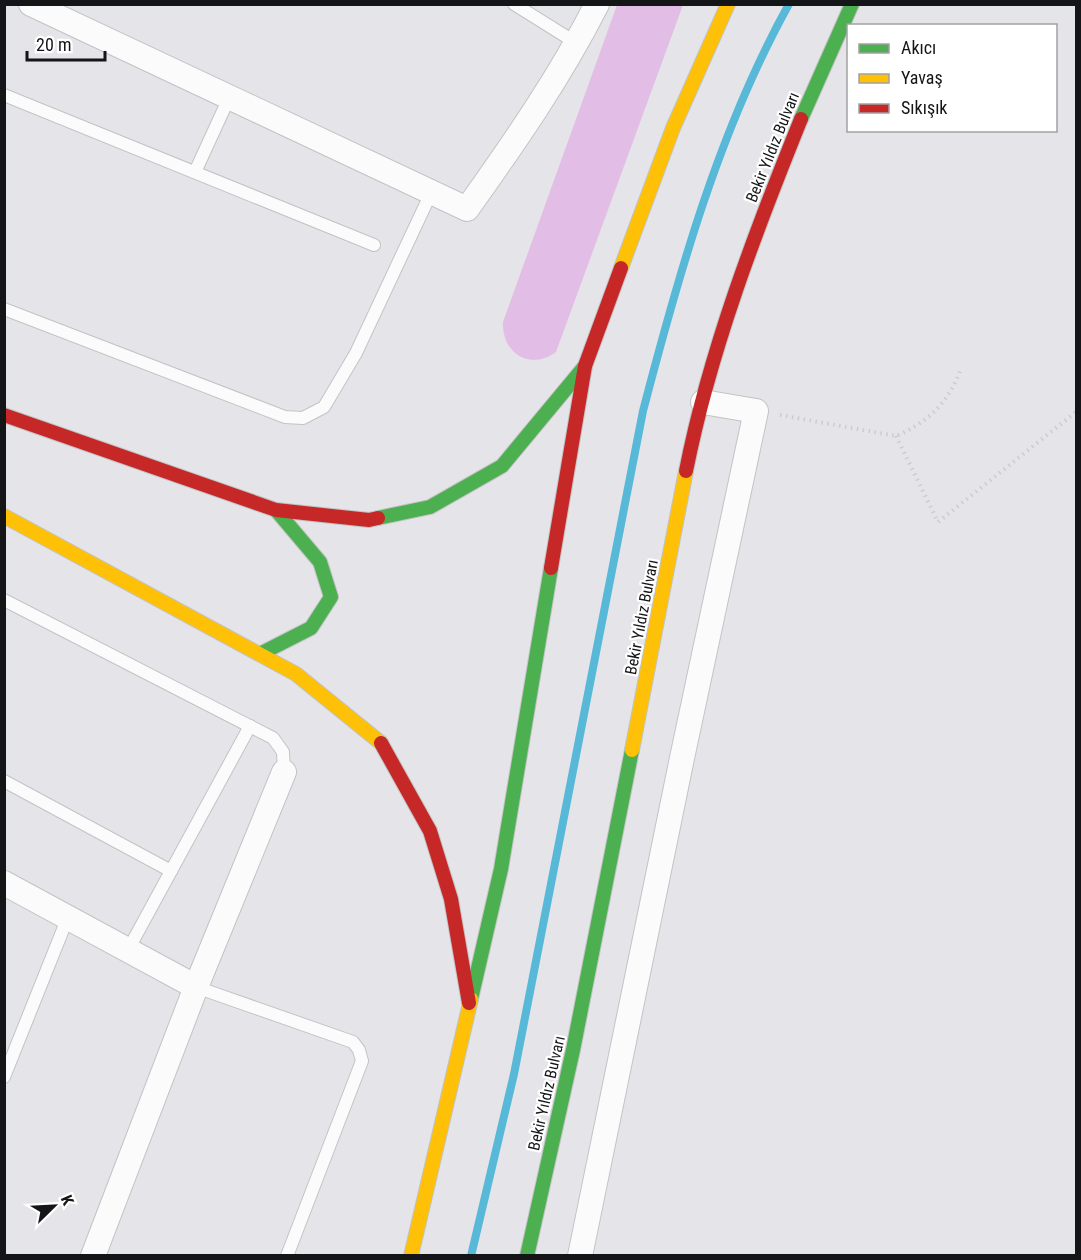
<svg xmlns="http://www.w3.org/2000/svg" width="1081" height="1260" viewBox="0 0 1081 1260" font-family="'Roboto Condensed',sans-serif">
<rect width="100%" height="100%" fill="#e5e5e9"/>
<path fill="#e2bde5" d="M 617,5 L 683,5 L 556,352 C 530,371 502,354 503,322 Z"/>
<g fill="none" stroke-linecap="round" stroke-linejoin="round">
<path stroke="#57b8d8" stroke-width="8" d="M 471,1256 L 514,1074 L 643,411 C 679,273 719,130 789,4"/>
<defs>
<g id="lane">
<polyline points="514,4 578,44"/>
<polyline points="4,95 374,245"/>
<polyline points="195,172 229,98"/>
<polyline points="4,309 285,417 303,418 324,407 356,353 431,193"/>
<polyline points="4,600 273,738 283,752 284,772"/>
<polyline points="4,781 171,871"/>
<polyline points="128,950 250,726"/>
<polyline points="196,987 353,1042 359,1050 362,1061 287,1256"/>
<polyline points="4,1077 68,917"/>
</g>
<g id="street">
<path d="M 31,4 L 467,209 C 514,143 560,77 597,4"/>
<polyline points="4,883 196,987"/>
<polyline points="93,1256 196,987 284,772"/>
<polyline points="580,1256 682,758 756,411 703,402"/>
</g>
<g id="fast">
<polyline points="801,119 852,4"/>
<polyline points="378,518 430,507 502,466 585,366"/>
<polyline points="260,654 311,628 331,597 320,562 276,510"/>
<polyline points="471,999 501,869 551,568"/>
<polyline points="527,1256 573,1050 632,750"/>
</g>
<g id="slow">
<polyline points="621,268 673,128 728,4"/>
<polyline points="4,516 296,674 381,743"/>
<polyline points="632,750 686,471"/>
<polyline points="411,1256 471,999"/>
</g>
<g id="jam">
<polyline points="4,415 276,510 369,520 378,518"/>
<path d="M 686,471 C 710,350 755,233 801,119"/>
<polyline points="551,568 585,366 621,268"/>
<polyline points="381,743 430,831 451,899 469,1003"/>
</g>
</defs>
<use href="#lane" stroke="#c2c3c5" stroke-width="14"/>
<use href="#street" stroke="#c2c3c5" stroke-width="26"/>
<use href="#fast" stroke="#c2c3c5" stroke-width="16"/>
<use href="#slow" stroke="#c2c3c5" stroke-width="16"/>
<use href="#jam" stroke="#c2c3c5" stroke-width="16"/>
<g stroke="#cccccd" stroke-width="4" stroke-dasharray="1.5 4.5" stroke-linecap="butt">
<path d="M 780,415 L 896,436 C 927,423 948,403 960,371"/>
<polyline points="896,436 938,522 1076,412"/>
</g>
<use href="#lane" stroke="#fbfbfc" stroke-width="12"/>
<use href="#street" stroke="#fbfbfc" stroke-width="24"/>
<use href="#fast" stroke="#4caf50" stroke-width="14"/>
<use href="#slow" stroke="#ffc107" stroke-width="14"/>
<use href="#jam" stroke="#c62828" stroke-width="14"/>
</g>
<g text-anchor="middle" stroke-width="4.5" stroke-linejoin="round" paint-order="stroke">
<g font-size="16" fill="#141517" stroke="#fff">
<text transform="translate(772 147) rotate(-68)" y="6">Bekir Yıldız Bulvarı</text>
<text transform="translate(641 617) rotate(-79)" y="6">Bekir Yıldız Bulvarı</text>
<text transform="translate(546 1093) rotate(-77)" y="6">Bekir Yıldız Bulvarı</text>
</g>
</g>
<rect width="1081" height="1260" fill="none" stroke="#141517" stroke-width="12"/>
<rect x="847" y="24" width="210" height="108" fill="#ffffff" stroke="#a1a1a2" stroke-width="1.5"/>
<rect x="859" y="44" width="30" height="9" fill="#4caf50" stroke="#a1a1a2" stroke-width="1.5"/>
<text x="901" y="54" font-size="18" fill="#141517">Akıcı</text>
<rect x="859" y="74" width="30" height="9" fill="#ffc107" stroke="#a1a1a2" stroke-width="1.5"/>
<text x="901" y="84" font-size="18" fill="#141517">Yavaş</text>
<rect x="859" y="104" width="30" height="9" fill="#c62828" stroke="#a1a1a2" stroke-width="1.5"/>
<text x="901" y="114" font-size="18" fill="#141517">Sıkışık</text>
<g transform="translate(54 1206) rotate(66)" stroke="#ffffff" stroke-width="4.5" paint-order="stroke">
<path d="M0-4.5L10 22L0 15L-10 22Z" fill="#141517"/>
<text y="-9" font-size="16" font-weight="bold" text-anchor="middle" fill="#141517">K</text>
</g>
<path d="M27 51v9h78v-9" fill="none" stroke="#141517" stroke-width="3"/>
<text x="36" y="51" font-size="18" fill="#141517" stroke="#ffffff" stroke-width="4.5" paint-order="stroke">20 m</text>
</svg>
